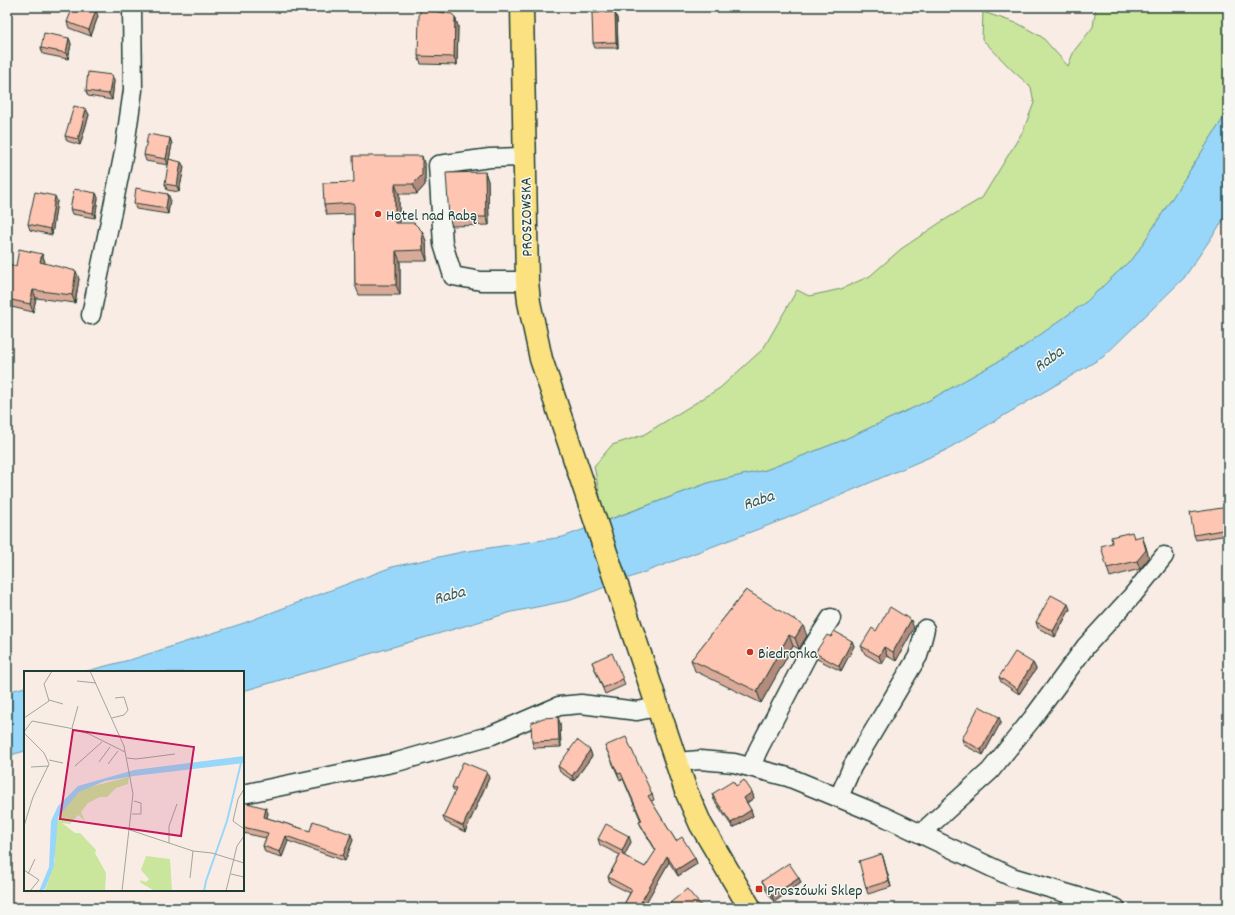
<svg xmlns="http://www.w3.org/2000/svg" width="1235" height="915" viewBox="0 0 1235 915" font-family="Dekko,sans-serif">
<rect width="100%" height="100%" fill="#f8ece5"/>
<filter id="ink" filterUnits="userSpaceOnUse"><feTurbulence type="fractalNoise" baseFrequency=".025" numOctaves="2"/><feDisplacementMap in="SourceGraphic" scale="8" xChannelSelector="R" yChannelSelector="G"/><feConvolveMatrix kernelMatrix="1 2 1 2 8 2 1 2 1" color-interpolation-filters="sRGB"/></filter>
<g filter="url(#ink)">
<polygon fill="#cae59c" stroke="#749168" points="1096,7 1228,7 1228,111 1135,256 1086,302 1019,350 928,401 841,441 766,470 711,482 605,521 594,466 612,445 643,435 720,388 763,349 797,290 809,296 841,289 870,276 901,249 941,222 982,198 1023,131 1034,103 1031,87 1012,70 982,39 983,12 1019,24 1042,37 1068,66 1074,51 1093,27"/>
<g fill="#99d7fa" stroke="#6899ab">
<polygon points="1228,111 1228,213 1184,278 1103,357 944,451 785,519 571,600 512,612 243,691 243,672 83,672 133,659 244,623 392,567 462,552 563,537 711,482 766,470 841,441 928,401 1019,350 1086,302 1135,256"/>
<polygon points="25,687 25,751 7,756 7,692"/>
</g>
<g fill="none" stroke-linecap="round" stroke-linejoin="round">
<defs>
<g id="minor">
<polyline points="524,157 490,158 438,165 443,244 453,276 481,281 527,281"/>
<polyline points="91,315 124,152 133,90 132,7"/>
<polyline points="676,762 700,760 734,763 788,777 883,816 1012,877 1116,908"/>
<polyline points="751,767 758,750 808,654 831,618"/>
<polyline points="243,794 397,762 492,735 559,706 581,704 637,711 657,707"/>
<polyline points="839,797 852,767 918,656 925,629"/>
<polyline points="923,835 929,826 990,771 1032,719 1086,646 1132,596 1164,556"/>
</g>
<polyline id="major" points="522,7 527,281 529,302 541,359 686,791 701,825 750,908"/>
</defs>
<use href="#minor" stroke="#1f3d34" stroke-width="21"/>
<use href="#major" stroke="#1f3d34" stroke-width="25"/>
<use href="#minor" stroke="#f6f6f2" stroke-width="18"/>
<use href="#major" stroke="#fbe180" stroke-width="22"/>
</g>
<g fill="#daaa99" stroke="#1f3d34">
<polygon points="98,16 91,36 69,28 67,22"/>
<polygon points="455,17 458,26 457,65 421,64 418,56"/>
<polygon points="617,18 618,48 595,48 593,43"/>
<polygon points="69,38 71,44 68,59 43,54 41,48"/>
<polygon points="112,75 114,81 112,100 88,96 86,91"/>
<polygon points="86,109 89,115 80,145 67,141 65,136"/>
<polygon points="170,138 172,144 168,165 146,161 144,155"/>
<polygon points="181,162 184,167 179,192 167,190 165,184"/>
<polygon points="425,166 425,185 417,194 399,194 399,223 422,231 426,241 427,261 400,261 400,295 359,295 355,285 354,214 327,215 324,205 354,182"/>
<polygon points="485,172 488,181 489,225 452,226 449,217"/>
<polygon points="96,193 98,198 95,218 72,214 70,209"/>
<polygon points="168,194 170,199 168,214 136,209 134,203"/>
<polygon points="57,201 52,235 30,230 28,224"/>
<polygon points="42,254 45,262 44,263 79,279 75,303 36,298 33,312 7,306 7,264 16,266"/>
<polygon points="1228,507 1228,535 1196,540 1194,535"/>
<polygon points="1134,538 1145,544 1149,558 1140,569 1110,577 1107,568"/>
<polygon points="746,590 807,636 799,649 793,646 761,703 695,671 691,660"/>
<polygon points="1070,609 1055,637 1038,628 1036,622"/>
<polygon points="914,628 896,661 887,656 882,664 865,654 861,646 876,631"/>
<polygon points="831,637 852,641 854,646 841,671 817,659 815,653"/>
<polygon points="592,662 623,679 625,685 605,694"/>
<polygon points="1033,663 1036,669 1019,694 1001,682 999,677"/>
<polygon points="1001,722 983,755 964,745 962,739"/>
<polygon points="560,723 561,747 534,748 532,742"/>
<polygon points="605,746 652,794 654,800 651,801 676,841 695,858 697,864 678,876 669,862 644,906 622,908 630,893 610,883 608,877 620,855 600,845 598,839 631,842 624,856 645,867 656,851 642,828 639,822 641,821 623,779 620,780"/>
<polygon points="590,750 592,756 574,781 560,772 558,766"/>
<polygon points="489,778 465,832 445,822 443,817 455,793 452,787"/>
<polygon points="736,786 752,792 754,798 747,803 751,810 753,816 733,828 714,800 712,794"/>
<polygon points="243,802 268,813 267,818 310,831 353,840 345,861 288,841 282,857 265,852 263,846 266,838 243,833"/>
<polygon points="882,854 891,887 868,894 866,888"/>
<polygon points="799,878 801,883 774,902 764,887 762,881"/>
</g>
<g fill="#b28b7d" stroke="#1f3d34">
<polygon points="96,10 98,16 91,36 89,30"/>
<polygon points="615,12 617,18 618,48 616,42"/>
<polygon points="455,17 458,26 457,65 454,57"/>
<polygon points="69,38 71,44 68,59 66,53"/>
<polygon points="112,75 114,81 112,100 109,94"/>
<polygon points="86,109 89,115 80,145 78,139"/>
<polygon points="170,138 172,144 168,165 166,159"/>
<polygon points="422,156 425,166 425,185 417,194 413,184"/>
<polygon points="181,162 184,167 179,192 177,186"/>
<polygon points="485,172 488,181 489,225 486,217"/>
<polygon points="395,184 399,194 399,233 395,223"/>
<polygon points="96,193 98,198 95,218 93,213"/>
<polygon points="168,194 170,199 168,214 166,208"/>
<polygon points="55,196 57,201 52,235 50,229"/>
<polygon points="422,231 426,241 427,261 423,250"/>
<polygon points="396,251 400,261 400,295 396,285"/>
<polygon points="42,254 45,262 42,270 40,262"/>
<polygon points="76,271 79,279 75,303 72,295"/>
<polygon points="33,290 36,298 33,312 30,304"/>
<polygon points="1142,536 1145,544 1149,558 1140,569 1137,561"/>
<polygon points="1068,604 1070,609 1055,637 1053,631"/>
<polygon points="911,620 914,628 896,661 893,652"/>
<polygon points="803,625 807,636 799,649 795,638"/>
<polygon points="789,635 793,646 761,703 757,691"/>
<polygon points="852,641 854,646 841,671 839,666"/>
<polygon points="884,647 887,656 882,664 879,656"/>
<polygon points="1033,663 1036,669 1019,694 1017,689"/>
<polygon points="558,717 560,723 561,747 559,741"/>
<polygon points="999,717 1001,722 983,755 981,750"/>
<polygon points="590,750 592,756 574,781 572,776"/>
<polygon points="487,772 489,778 465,832 463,826"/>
<polygon points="752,792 754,798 746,803 744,798"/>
<polygon points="266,808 268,813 266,822 264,817"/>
<polygon points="751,810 753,816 733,828 731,823"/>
<polygon points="351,834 353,840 345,861 343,856"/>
<polygon points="286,836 288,841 282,857 280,852"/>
<polygon points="629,836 631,842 624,857 622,851"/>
<polygon points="882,854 884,860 891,887 889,881"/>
<polygon points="667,856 669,862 643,908 640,904"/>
<polygon points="695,858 697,864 678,876 676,870"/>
<polygon points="799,878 801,883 774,902 772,896"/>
</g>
<g fill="#fec6b2" stroke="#1f3d34">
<polygon points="73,7 86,7 96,10 89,30 67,22"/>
<polygon points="421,9 452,14 455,17 454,57 418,56 419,16"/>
<polygon points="615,12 616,42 593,43 592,13"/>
<polygon points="44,33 69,38 66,53 41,48"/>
<polygon points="88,72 112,75 109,94 86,91"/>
<polygon points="74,106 86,109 78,139 65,136"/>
<polygon points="148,134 170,138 166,159 144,155"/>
<polygon points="353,156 422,156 422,175 413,184 395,184 395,223 414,223 422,231 423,250 396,251 396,285 355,285 354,203 324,205 323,183 354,182"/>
<polygon points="169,159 181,162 177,186 165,184"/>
<polygon points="485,172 486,217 449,217 446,173"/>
<polygon points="136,188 168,194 166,208 134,203"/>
<polygon points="74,189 96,193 93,213 70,209"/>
<polygon points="35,192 55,196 50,229 28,224"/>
<polygon points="19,249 42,254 40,262 76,271 72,295 33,290 30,304 7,299 7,264 16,266"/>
<polygon points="1228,507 1228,529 1194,535 1190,513"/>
<polygon points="1132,532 1134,538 1142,536 1146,550 1137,561 1107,568 1101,546 1112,543 1111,537"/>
<polygon points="746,590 803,625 795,638 789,635 757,691 691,660"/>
<polygon points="1051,595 1068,604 1053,631 1036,622"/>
<polygon points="890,607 911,620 893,652 884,647 879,656 861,646 872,628 876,631"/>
<polygon points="834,631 852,641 839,666 815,653 827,635 831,637"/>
<polygon points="1015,652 1033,663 1017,689 999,677"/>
<polygon points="612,653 623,679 603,688 592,662"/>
<polygon points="979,706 999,717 981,750 962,739"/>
<polygon points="558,717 559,741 532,742 531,723 543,718"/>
<polygon points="626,737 652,794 648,796 676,841 682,837 695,858 676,870 667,856 640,904 647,908 622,908 632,890 608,877 621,854 645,867 656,850 639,822 642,821 621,773 618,774 605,746"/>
<polygon points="577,740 590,750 572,776 558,766"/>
<polygon points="463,762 487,772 463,826 443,817 456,789 452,787"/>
<polygon points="744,780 752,792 744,798 751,810 731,823 712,794 733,781 736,786"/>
<polygon points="243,802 266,808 264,817 310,831 313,821 351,834 343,856 286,836 280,852 263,846 268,833 243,827"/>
<polygon points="606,824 629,836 622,851 598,839"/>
<polygon points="882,854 889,881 866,888 859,861"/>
<polygon points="789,863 799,878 772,896 762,881"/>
<polygon points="687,889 703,908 674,908 670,903"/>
<polygon points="1018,901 1018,906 1029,908 993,908 993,902"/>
</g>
</g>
<g fill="#c8321e" stroke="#f6f6f2" stroke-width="1.5">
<circle cx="378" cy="214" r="4"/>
<circle cx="750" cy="652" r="4"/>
<rect x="755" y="885" width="8" height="8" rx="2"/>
</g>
<g text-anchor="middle" stroke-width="3" stroke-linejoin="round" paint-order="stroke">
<g font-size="16" fill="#1f3d34" stroke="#f6f6f2" text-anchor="start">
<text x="386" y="220">Hotel nad Rabą</text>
<text x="758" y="658">Biedronka</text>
<text x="767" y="895">Proszówki Sklep</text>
</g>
<g font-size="16" fill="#1f3d34" stroke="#f6f6f2">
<text transform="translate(525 217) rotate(-91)" y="6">PROSZOWSKA</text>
</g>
<g font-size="17" font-style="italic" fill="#375c5c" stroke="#f6f6f2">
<text transform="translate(1048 358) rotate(-36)" y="6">Raba</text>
<text transform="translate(758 499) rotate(-19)" y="6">Raba</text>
<text transform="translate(449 594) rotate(-15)" y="6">Raba</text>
</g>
</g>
<g transform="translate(24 671)">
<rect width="220" height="220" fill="#f8ece5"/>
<path d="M 105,106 L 104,113 L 92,117 L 83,126 L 76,126 L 64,132 L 57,141 L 61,150 L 54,144 L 46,153 L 38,152 L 51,162 L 56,162 L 72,179 L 71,182 L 82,202 L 81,220 L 21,220 L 31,190 L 31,155 L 38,138 L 50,124 L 62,117 ZM 122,185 L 146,188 L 148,220 L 131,220 L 117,212 L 116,209 L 122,211 L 125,208 L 117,199 Z" fill="#cae59c"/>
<path d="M 220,85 L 220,92 L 110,105 L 81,110 L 55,121 L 34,146 L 30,195 L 21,218 L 15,220 L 25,196 L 27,150 L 34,135 L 54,115 L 110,99 Z" fill="#99d7fa"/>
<path fill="none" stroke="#99d7fa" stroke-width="2" d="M 180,220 L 182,210 L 203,150 L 217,92"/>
<path fill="none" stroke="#a1a69e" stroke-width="1" d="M 66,0 L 100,75 L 109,123 L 98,220M 53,10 L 72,12M 25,29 L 39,33M 0,47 L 25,30 L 20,13 L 28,0M 88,47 L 100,44 L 104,39 L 100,26 L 91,27M 48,57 L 54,35M 0,61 L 8,50 L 45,57 L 65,63 L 101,81M 0,62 L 20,82 L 25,93 L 9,126 L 0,155M 103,87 L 112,88 L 151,83M 25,89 L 39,92M 75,91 L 86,76M 84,93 L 94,80M 51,95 L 78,71M 7,96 L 25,95M 220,118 L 214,128 L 209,150 L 220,158M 108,143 L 117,143 L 117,132 L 110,130M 106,159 L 169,180 L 188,182 L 220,192M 145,172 L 145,155 L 153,133M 0,199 L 15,209 L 6,220M 4,203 L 11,188M 207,203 L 220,206M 166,207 L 169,180M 202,220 L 213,175 L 220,165"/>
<path fill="#c2185b" fill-opacity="0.15" stroke="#c2185b" stroke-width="2" d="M 49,59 L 170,76 L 157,165 L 36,148 Z"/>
<rect width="220" height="220" fill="none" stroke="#1f3d34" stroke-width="2"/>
</g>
<rect width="1235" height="915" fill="none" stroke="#f6f6f2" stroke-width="24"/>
<rect x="12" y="12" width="1211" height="891" fill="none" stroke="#1f3d34" stroke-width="1.5" filter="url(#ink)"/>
</svg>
